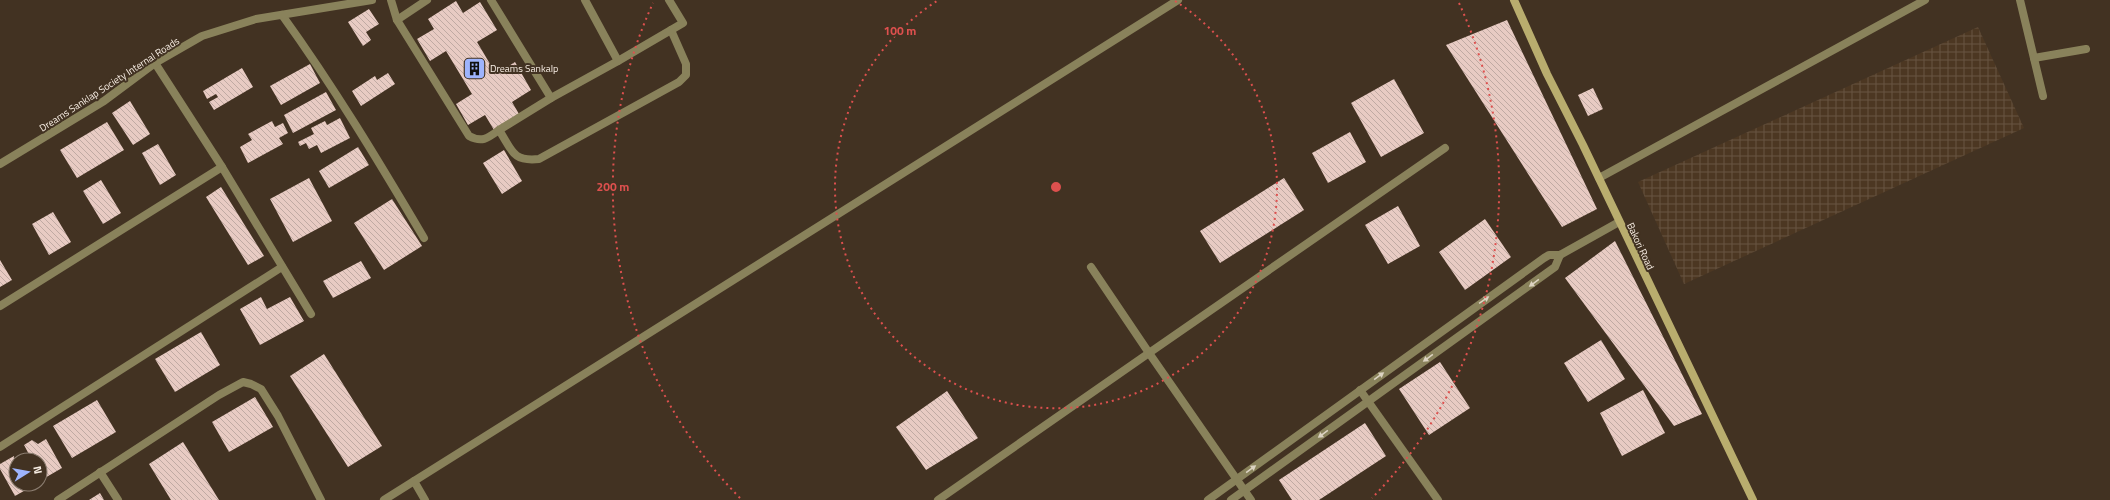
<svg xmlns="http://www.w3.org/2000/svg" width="2110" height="500" viewBox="0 0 2110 500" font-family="'Titillium Web',sans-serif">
<defs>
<pattern id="industrial-grid" width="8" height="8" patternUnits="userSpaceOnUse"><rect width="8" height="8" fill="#4c3722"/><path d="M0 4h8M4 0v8" fill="none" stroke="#675442"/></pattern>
<pattern id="building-back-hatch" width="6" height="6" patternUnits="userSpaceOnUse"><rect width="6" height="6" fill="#e8cbc3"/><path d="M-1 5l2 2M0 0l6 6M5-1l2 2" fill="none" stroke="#c0aaa3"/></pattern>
</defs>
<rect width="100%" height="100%" fill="#423222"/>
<polygon fill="url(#industrial-grid)" points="1978,27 2024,128 1684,284 1638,182"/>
<g fill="url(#building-back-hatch)">
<polygon points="456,1 463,13 480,2 497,30 477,42 496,74 515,62 531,90 512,102 519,114 494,130 485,115 468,125 456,104 472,94 446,51 430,61 417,39 434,29 428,19"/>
<polygon points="369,9 379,24 366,32 371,40 363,46 348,22"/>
<polygon points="1507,20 1597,209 1562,227 1446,45"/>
<polygon points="310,64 320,83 281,105 270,86"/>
<polygon points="242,68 253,87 214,110 209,102 218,97 216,94 207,99 203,91"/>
<polygon points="388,73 395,84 361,106 352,91 375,76 377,80"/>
<polygon points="1394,79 1424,133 1381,157 1351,103"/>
<polygon points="1593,88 1603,109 1588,116 1578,95"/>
<polygon points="326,92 336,110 293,133 284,115"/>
<polygon points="130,101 150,134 133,145 112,113"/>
<polygon points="340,118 350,138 321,153 317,145 309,149 306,143 300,146 298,142 314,134 311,128 325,121 327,125"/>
<polygon points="272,121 275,127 283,123 288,133 279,138 283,144 248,163 240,147 252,140 248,134"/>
<polygon points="107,122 124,150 77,178 60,150"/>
<polygon points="1350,132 1366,162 1328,183 1312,153"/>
<polygon points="158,144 176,175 160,185 142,153"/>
<polygon points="358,147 369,165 329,188 319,171"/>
<polygon points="504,150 522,181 502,194 483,163"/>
<polygon points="309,178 332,221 293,242 270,199"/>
<polygon points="1284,178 1304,210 1220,263 1200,231"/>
<polygon points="101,180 121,213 103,224 83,191"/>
<polygon points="221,187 264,256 248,265 206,197"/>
<polygon points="392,199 422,246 384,270 354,223"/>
<polygon points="1398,206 1420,246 1388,264 1365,225"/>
<polygon points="53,212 71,242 49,255 32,224"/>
<polygon points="1485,219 1511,257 1465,290 1439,252"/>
<polygon points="1615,241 1702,414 1674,426 1565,278"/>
<polygon points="0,260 12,280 0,287"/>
<polygon points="361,261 371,278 333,298 323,281"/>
<polygon points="261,297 267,309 290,297 304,321 260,345 240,309"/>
<polygon points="201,332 220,365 175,392 155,359"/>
<polygon points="1601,340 1625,379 1588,402 1564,363"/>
<polygon points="324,354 382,446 348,467 290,376"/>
<polygon points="1440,362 1470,408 1429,435 1399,389"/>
<polygon points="1643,390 1665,433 1622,456 1600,413"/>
<polygon points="947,391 978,438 926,470 896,427"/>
<polygon points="255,397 273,427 229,452 212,422"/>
<polygon points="97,400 116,432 72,458 53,426"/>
<polygon points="1365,423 1386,456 1319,500 1292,500 1279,480"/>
<polygon points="46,439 62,468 43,479 40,474 40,460 32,460 24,445 32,440 38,444"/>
<polygon points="183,442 219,500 171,500 149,464"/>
<polygon points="14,456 16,484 30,484 31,487 15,496 0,469 0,464"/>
<polygon points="100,493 104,500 89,500"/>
</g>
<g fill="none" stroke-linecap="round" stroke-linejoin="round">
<g stroke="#89825b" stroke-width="8">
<path d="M 391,0 L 397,20 L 469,136 C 482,143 488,138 499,130 C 512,150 512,162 539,159 L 679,82 L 686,75 L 686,64 L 671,30 L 683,23 L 669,0"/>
<polyline points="491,0 551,98"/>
<polyline points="397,20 427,0"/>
<polyline points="618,61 671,30"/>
<polyline points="499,130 551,98 618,61 585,0"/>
<polyline points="1360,390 1438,500"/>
<polyline points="100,472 118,500"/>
<polyline points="58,500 219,395 243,382 251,384 261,389 278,416 321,500"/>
<polyline points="938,500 1149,353 1091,267"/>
<polyline points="1208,500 1544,258 1549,255 1560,255 1619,222"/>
<polyline points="1231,500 1555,267 1560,255"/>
<polyline points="1251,500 1149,353 1445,148"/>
</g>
<g stroke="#89825b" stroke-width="8">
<polyline points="2020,0 2043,96"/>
<path d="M 282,15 C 334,87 379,162 424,238"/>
<polyline points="2034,58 2086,49"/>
<polyline points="155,63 222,167 311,314"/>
<polyline points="0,164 104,101 155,63 202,36 256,19 372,0"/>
<polyline points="1599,178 1925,0"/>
<polyline points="0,306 222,167"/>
<polyline points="0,447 282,267"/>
<polyline points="414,481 425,500"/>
<polyline points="384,500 1178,0"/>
</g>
<polyline stroke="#b9ad6e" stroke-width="8" points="1514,0 1547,74 1583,145 1753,500"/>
</g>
<defs><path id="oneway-solid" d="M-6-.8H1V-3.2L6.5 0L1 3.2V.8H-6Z"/></defs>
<g fill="#dcd3c2">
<use href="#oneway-solid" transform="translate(1534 283) rotate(144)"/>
<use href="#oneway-solid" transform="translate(1484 300) rotate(-35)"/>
<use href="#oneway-solid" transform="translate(1428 358) rotate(144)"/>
<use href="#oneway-solid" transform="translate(1379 376) rotate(-36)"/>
<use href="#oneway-solid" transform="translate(1323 434) rotate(144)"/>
<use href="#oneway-solid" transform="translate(1251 469) rotate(-36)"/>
</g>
<g fill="none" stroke="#dd504e" stroke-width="2" stroke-dasharray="2 4">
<path d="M1175 1A221 221 0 1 1 937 1"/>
<path d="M740 498A443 443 0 0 1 653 3M1459 3A443 443 0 0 1 1372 498"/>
</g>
<defs>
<symbol id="building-square" viewBox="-11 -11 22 22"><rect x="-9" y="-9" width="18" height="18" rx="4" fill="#9eb4fd" stroke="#423222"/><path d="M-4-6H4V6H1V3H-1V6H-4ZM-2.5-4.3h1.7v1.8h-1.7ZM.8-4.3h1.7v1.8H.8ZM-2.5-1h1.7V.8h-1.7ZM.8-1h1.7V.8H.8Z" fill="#111"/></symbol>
</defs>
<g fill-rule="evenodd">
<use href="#building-square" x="462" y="56" width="25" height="25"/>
</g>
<g text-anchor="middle" stroke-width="4" stroke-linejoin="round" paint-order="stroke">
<g font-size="10" fill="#f8eee4" stroke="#423222" text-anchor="start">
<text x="490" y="72">Dreams Sankalp</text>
</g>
<g font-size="10" fill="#f8eee4" stroke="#423222">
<text transform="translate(109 84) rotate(-33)" y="4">Dreams Sanklap Society Internal Roads</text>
<text transform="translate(1641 246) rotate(65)" y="4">Bakori Road</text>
</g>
</g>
<circle cx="1056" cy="187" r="6" fill="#dd504e" stroke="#423222" stroke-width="2"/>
<g font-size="12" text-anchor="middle" font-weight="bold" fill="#dd504e" stroke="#423222" stroke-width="4" stroke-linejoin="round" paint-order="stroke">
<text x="900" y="35">100 m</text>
<text x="613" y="191">200 m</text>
</g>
<g transform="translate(28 472) rotate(79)"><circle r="19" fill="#423222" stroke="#8b7d70"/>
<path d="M0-3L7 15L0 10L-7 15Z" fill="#9eb4fd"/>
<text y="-6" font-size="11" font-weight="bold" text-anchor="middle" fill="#f8eee4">N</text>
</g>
</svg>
